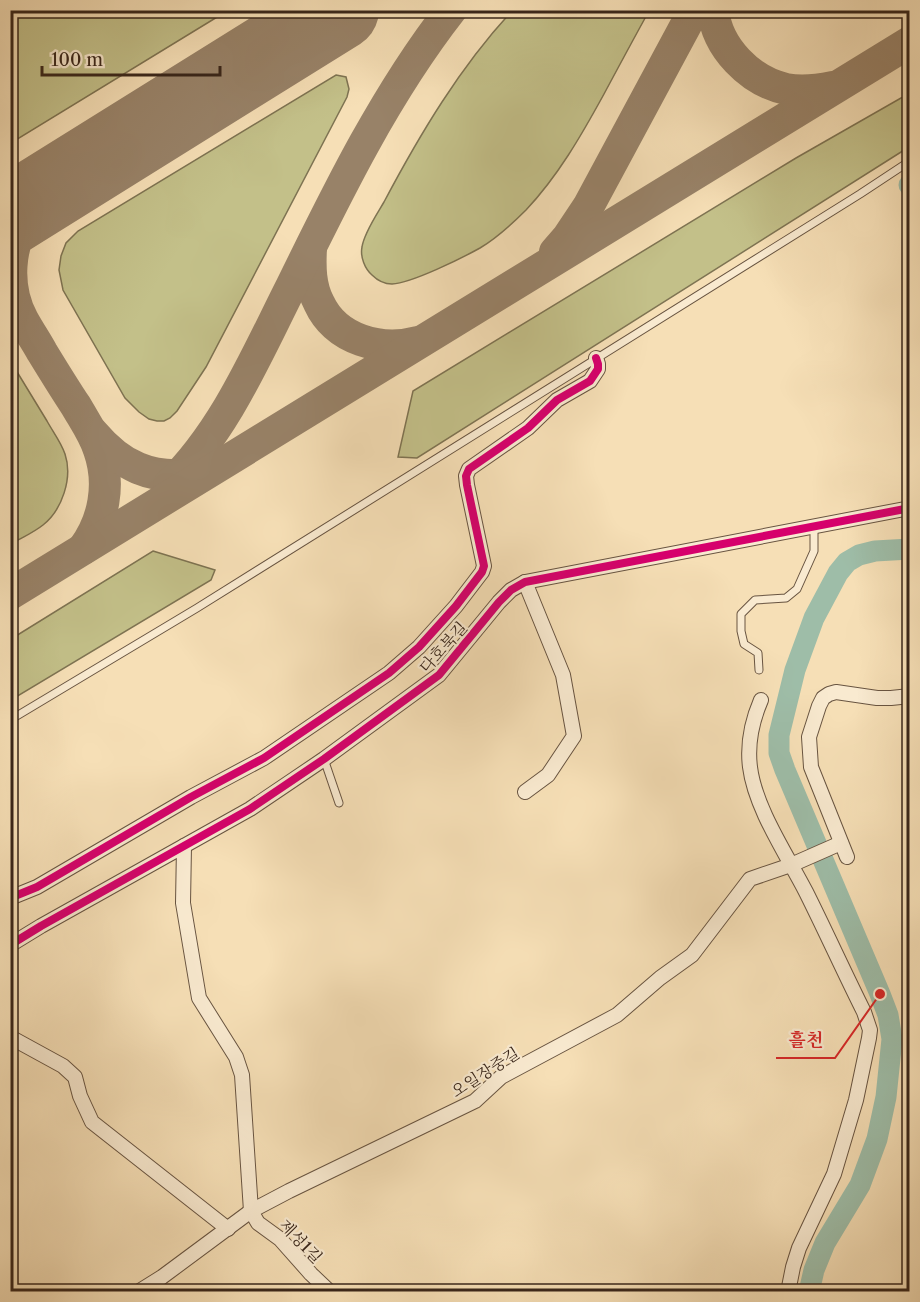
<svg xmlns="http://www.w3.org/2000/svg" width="920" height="1302" viewBox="0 0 920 1302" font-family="'Libre Caslon Text','Noto Serif KR',serif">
<rect width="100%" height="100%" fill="#f6dfb6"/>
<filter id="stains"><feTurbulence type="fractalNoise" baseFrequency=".00333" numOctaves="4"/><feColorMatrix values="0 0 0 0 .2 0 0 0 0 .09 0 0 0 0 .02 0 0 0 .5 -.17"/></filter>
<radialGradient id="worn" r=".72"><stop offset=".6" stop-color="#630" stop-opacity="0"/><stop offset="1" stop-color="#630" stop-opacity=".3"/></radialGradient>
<g fill="#c3c089" stroke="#7e7352" stroke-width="1.5">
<polygon points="11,10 227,10 227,11 11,143"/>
<path d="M 512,11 L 649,11 C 634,38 619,66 604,94 C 581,136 558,176 526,210 C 512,224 497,238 480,248 C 462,258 412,283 392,284 C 385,284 377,280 372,275 C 365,269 360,257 362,247 C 364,233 377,214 384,202 C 420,134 460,67 512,11 Z"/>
<path d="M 796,11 L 847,11 C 830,15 812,19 796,11 Z"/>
<polygon points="336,75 346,77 349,89 347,97 206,367 177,411 170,418 164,421 157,421 149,419 139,412 125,398 63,290 59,270 61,256 66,243 78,231"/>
<polygon points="909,95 909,147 417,458 398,457 413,391 796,158 901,98"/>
<path d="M 11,362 C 23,382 35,401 47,421 C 53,432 61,442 65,454 C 73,478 62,510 43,525 C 33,533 21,538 11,544 Z"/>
<polygon points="153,551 215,570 211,580 11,700 11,639"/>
</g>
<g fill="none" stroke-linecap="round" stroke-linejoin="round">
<g stroke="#9ebda8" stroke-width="21">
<polyline points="909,185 910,186"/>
<polyline points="809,1292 814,1270 825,1243 860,1185 877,1139 886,1097 892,1039 888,1015 880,994 785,770 779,753 779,735 795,670 814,618 838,573 847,562 859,555 875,551 910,549"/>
</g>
<g stroke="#988268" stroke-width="32">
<path d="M 713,10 C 717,48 750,81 786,89 C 801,92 818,90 833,87"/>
<path d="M 52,190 C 45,197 36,204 30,212 C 8,244 5,287 23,320 C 29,331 36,341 42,352 C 53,370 64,388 76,406 C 84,420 94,434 99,450 C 111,484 104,521 83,549"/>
<path d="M 311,248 C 310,267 310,286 319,303 C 336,340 381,352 418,342"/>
<polyline points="555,252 568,237 588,207 694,10"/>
<path d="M 93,433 C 121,466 151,480 194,474"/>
<path d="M 169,485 C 225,431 257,354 292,285 C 338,191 386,93 451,10"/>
<polyline points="10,594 910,42"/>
</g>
<polyline stroke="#988268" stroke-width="80" points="10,215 339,10"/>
<defs>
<g id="lane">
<polyline points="759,670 758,653 744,644 741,631 741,614 755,600 786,598 797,589 814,551 814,527"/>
<polyline points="10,720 197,608 860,194 910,161"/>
<polyline points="324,759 339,803"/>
</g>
<g id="street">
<polyline points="525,582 563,675 574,736 548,775 525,792"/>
<path d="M 761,700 C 752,721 747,743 750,767 C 755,808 787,855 806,892 C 826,932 844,972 864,1012 L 870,1030 L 869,1038 L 856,1100 L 834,1174 L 799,1248 L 793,1267 L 788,1292"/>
<polyline points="184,846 183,903 199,998 236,1057 242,1075 251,1211 258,1223 280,1239 311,1274 330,1292"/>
<polyline points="847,857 811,767 809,737 819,706 823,698 829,694 836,692 877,698 891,698 910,696"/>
<polyline points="10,898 37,887 191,797 264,758 389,673 419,647 456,606 482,572 484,566 483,561 467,485 466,476 469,469 528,428 557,400 590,381 598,369 598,364 596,358"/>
<polyline points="10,945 41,926 250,809 324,759 439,675 499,602 511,590 525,582 910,508"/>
<polyline points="10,1037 63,1066 75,1077 80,1096 92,1122 228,1229"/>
<polyline points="138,1292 162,1277 251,1211 289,1191 475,1101 501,1077 617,1015 660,978 692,955 750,879 791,865 841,843"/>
</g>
</defs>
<use href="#lane" stroke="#685441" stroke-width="9"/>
<use href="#street" stroke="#685441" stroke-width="16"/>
<use href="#lane" stroke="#f9ead0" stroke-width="7"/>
<use href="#street" stroke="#f9ead0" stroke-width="14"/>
<defs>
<g id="cycleway">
<polyline points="10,898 37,887 191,797 264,758 389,673 419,647 456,606 482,572 484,566 483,561 467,485 466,476 469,469 528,428 557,400 590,381 598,369 598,364 596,358"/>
<polyline points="10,945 41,926 250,809 324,759 439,675 499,602 511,590 525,582 910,508"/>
</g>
</defs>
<use href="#cycleway" stroke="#f9ead0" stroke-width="11"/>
<use href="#cycleway" stroke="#d6006c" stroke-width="8"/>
</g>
<g text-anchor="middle" stroke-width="4.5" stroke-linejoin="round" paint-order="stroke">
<g font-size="16" fill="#39261a" stroke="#f9ead0">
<text transform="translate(443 647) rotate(-48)" y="6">다호북길</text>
<text transform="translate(485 1072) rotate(-33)" y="6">오일장중길</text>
<text transform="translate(301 1241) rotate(46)" y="6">제성1길</text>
</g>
</g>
<path fill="none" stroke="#d62828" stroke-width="2" d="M880 994L835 1058H776"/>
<circle fill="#d62828" stroke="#f9ead0" stroke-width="2" cx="880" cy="994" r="6"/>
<g font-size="18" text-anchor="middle" font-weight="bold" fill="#d62828" stroke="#f9ead0" stroke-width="4.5" stroke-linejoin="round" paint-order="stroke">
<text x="806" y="1046">흘천</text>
</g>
<rect width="920" height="1302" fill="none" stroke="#f6dfb6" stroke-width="36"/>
<rect x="12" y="12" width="896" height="1278" fill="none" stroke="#39261a" stroke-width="3"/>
<rect x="18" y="18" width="884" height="1266" fill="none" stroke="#39261a" stroke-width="1.5"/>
<path d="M42 66v9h178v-9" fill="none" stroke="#39261a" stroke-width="3"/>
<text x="51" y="66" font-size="18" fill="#39261a" stroke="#f9ead0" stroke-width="4.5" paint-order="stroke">100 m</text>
<rect width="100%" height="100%" filter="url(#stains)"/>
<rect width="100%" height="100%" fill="url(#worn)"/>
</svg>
